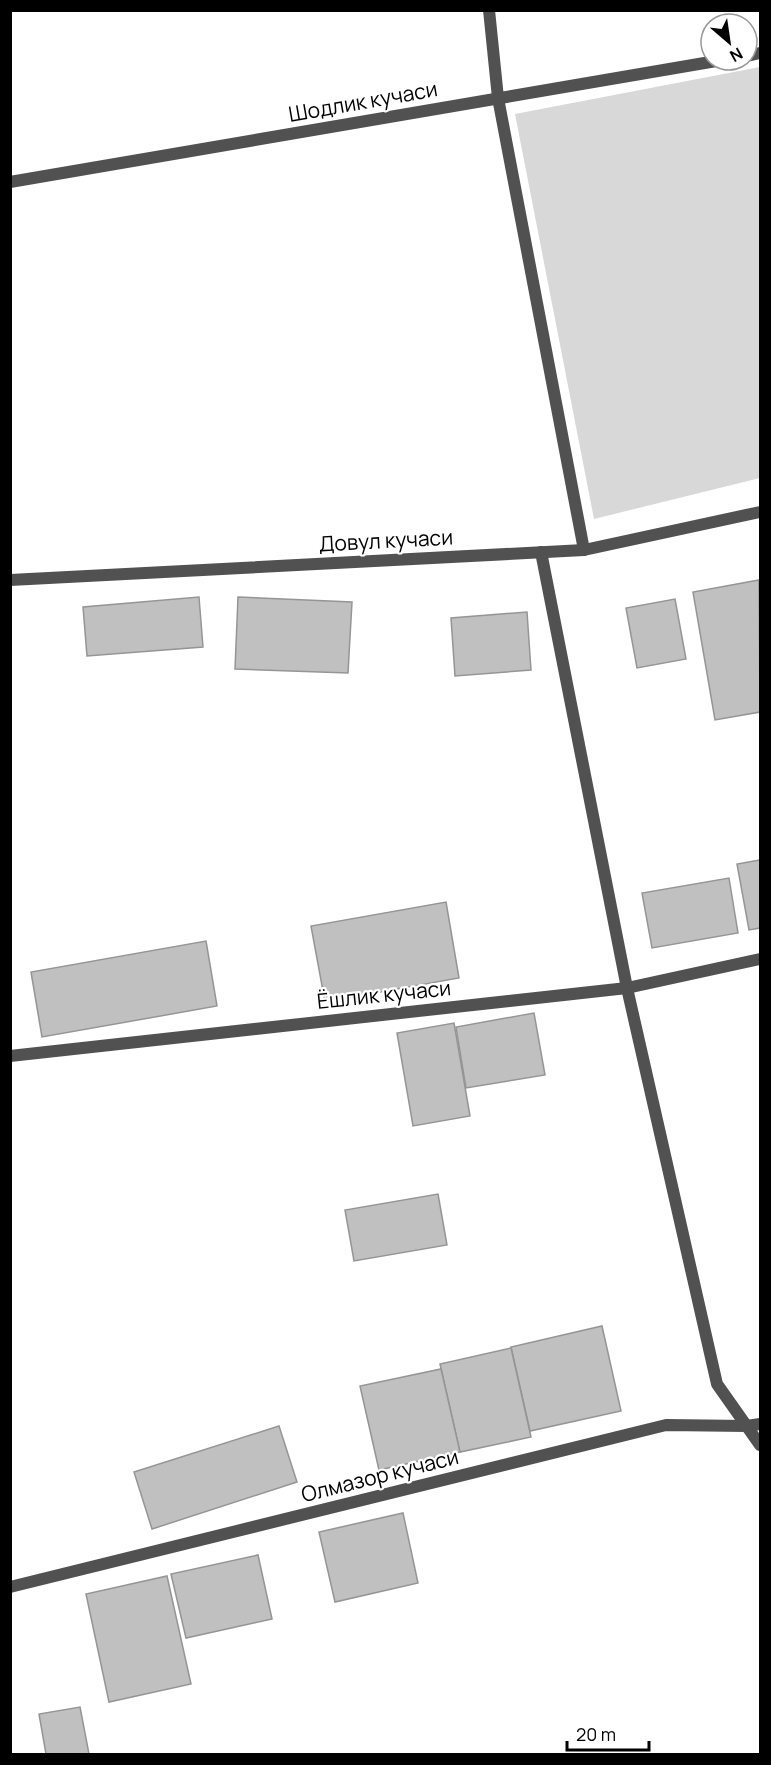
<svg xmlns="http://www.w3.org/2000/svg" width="771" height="1765" viewBox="0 0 771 1765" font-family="Manrope,sans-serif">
<rect width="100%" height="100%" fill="#fff"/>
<polygon fill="#d8d8d8" points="760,67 760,478 594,519 515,114"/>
<g fill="#c0c0c0" stroke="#959595" stroke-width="1.5">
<polygon points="759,580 760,712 715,720 693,592"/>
<polygon points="199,597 203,647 87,656 83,607"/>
<polygon points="238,597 352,602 348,673 235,669"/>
<polygon points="675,599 686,659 637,668 626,608"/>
<polygon points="527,612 531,670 455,676 451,618"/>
<polygon points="760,860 760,928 749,930 737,864"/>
<polygon points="729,878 738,933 652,948 642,893"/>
<polygon points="446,902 459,978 325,1002 311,926"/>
<polygon points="206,941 217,1006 42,1037 31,972"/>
<polygon points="534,1013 545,1075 466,1088 456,1027"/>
<polygon points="454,1023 470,1116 413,1126 397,1033"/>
<polygon points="438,1194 447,1245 354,1261 345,1210"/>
<polygon points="602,1326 621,1411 530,1431 511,1347"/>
<polygon points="511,1348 531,1437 460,1452 440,1364"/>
<polygon points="441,1369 460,1452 379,1470 360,1386"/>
<polygon points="279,1426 297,1482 152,1529 134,1472"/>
<polygon points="403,1513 418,1583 335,1602 319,1532"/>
<polygon points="258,1555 272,1619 186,1638 171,1574"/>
<polygon points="167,1576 191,1684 109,1702 86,1594"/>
<polygon points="80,1707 89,1754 46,1754 39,1714"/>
</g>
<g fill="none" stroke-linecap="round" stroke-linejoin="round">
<g stroke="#515151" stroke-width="12">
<polyline points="489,10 498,98 584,550"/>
<polyline points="747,56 760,53"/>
<polyline points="10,182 722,60"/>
<polyline points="541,552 627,988 717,1384 760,1445"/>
<polyline points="10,580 584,550 760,512"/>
<polyline points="10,1056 627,988 760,959"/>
<polyline points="10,1587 666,1425 747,1426 760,1424"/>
</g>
</g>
<g text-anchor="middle" stroke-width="4.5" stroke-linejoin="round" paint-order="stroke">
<g font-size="21" fill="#000" stroke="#fff">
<text transform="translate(363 102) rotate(-10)" y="7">Шодлик кучаси</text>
<text transform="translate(386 541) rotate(-3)" y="7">Довул кучаси</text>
<text transform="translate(384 995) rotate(-6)" y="7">Ёшлик кучаси</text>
<text transform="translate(380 1476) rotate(-14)" y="7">Олмазор кучаси</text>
</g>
</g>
<rect width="771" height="1765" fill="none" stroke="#000000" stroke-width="24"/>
<g transform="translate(729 42) rotate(151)"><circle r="28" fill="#ffffff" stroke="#999999" stroke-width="1.5"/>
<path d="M0-4.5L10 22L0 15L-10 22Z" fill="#000000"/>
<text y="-9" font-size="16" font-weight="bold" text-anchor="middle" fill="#000000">N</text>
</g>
<path d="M567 1741v9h82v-9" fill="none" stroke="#000000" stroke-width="3"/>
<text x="576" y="1741" font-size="18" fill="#000000" stroke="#ffffff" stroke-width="4.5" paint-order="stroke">20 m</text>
</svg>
